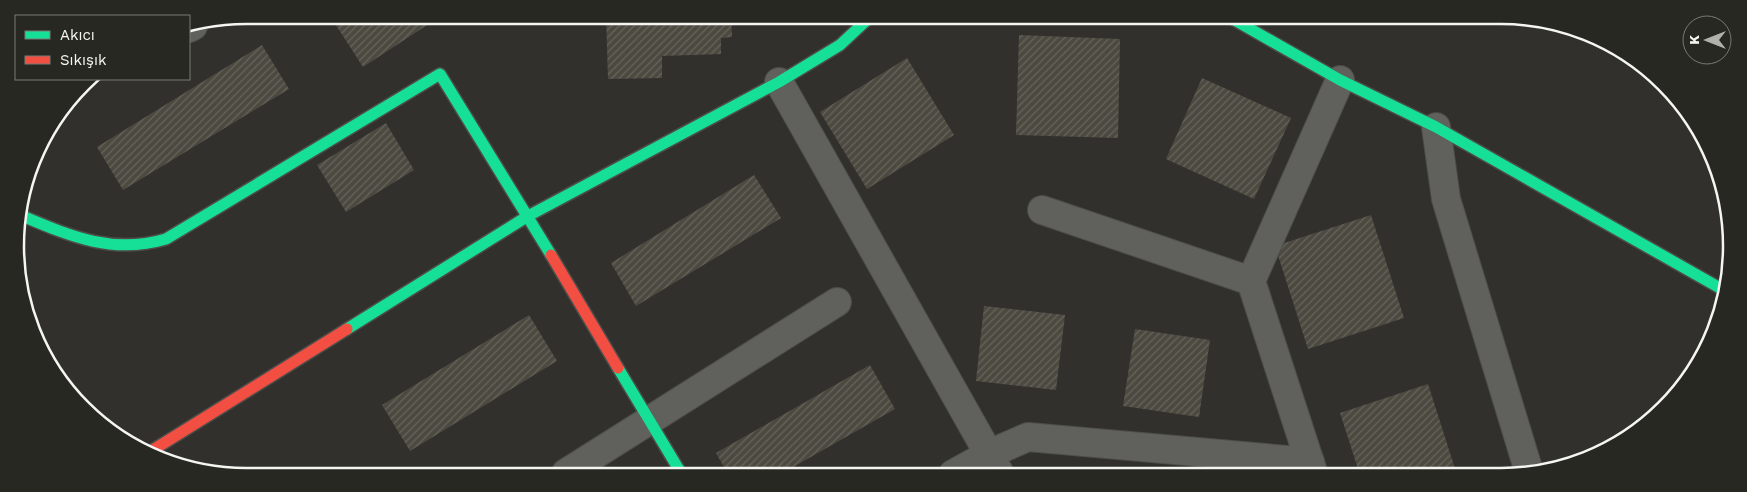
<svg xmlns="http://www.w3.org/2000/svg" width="1747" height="492" viewBox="0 0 1747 492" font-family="'Work Sans',sans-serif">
<defs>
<pattern id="building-hatch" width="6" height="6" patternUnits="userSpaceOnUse" patternTransform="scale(1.25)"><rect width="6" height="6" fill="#4c4a40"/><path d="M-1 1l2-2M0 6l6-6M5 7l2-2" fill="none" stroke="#66655c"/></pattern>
</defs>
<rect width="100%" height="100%" fill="#31302c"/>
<g fill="url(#building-hatch)">
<polygon points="338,15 441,16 363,67 332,19"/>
<polygon points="606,16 731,17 732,37 721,38 721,54 662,56 662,78 608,79"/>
<polygon points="1019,35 1120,39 1118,138 1016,135"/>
<polygon points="262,45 289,89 123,190 97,147"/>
<polygon points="907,58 954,135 867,189 820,112"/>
<polygon points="1202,78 1291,118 1254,199 1166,159"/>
<polygon points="386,123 414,170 346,212 317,165"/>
<polygon points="754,175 781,218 636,306 611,263"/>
<polygon points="1371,215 1404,318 1308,349 1275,246"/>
<polygon points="984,306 1065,315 1056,390 976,381"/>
<polygon points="529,315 557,361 410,451 382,405"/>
<polygon points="1135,329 1210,340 1199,417 1123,406"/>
<polygon points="870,365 895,409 781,474 728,474 716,453"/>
<polygon points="1428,384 1457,475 1360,475 1340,413"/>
</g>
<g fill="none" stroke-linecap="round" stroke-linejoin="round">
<defs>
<g id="street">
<polyline points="189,28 193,26"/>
<polyline points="779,82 1000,474"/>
<polyline points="1436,127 1446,199 1530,475"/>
<polyline points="1042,210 1251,281 1314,475"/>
<polyline points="1251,281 1340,80"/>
<polyline points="566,473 837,302"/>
<polyline points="953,474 989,454 1028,437 1310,462"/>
</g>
<g id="fast">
<polyline points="1231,18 1340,80 1436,127 1727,292"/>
<path d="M 20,215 C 70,236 112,255 166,239 L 440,74 L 551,255"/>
<polyline points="347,329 528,216 779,82 840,45 870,17"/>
<polyline points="618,368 681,473"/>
</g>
<g id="jam">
<polyline points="551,255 618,368"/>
<polyline points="148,453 347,329"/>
</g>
</defs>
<use href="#street" stroke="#4d4d4a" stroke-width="30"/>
<use href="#fast" stroke="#4d4d4a" stroke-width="14"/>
<use href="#jam" stroke="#4d4d4a" stroke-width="14"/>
<use href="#street" stroke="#60605d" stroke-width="28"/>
<use href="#fast" stroke="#16e098" stroke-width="11"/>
<use href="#jam" stroke="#f24e42" stroke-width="11"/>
</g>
<path d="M0 0H1747V492H0ZM246 24H1501A222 222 0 0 1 1723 246V246A222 222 0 0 1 1501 468H246A222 222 0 0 1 24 246V246A222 222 0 0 1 246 24Z" fill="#282822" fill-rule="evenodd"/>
<path fill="none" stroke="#f5f5f1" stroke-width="2.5" d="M246 24H1501A222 222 0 0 1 1723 246V246A222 222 0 0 1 1501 468H246A222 222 0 0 1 24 246V246A222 222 0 0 1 246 24Z"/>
<rect x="15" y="15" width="175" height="65" fill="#282822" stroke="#7a7a75"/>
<rect x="25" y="31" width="25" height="8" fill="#16e098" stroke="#7a7a75"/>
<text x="60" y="40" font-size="15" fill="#f5f5f1">Akıcı</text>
<rect x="25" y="56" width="25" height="8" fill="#f24e42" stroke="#7a7a75"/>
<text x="60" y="65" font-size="15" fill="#f5f5f1">Sıkışık</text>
<g transform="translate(1707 40) rotate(270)"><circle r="24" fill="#282822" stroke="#7a7a75"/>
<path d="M0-4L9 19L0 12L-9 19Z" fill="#b0b0ac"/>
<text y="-8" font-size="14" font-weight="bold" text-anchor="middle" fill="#f5f5f1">K</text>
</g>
</svg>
